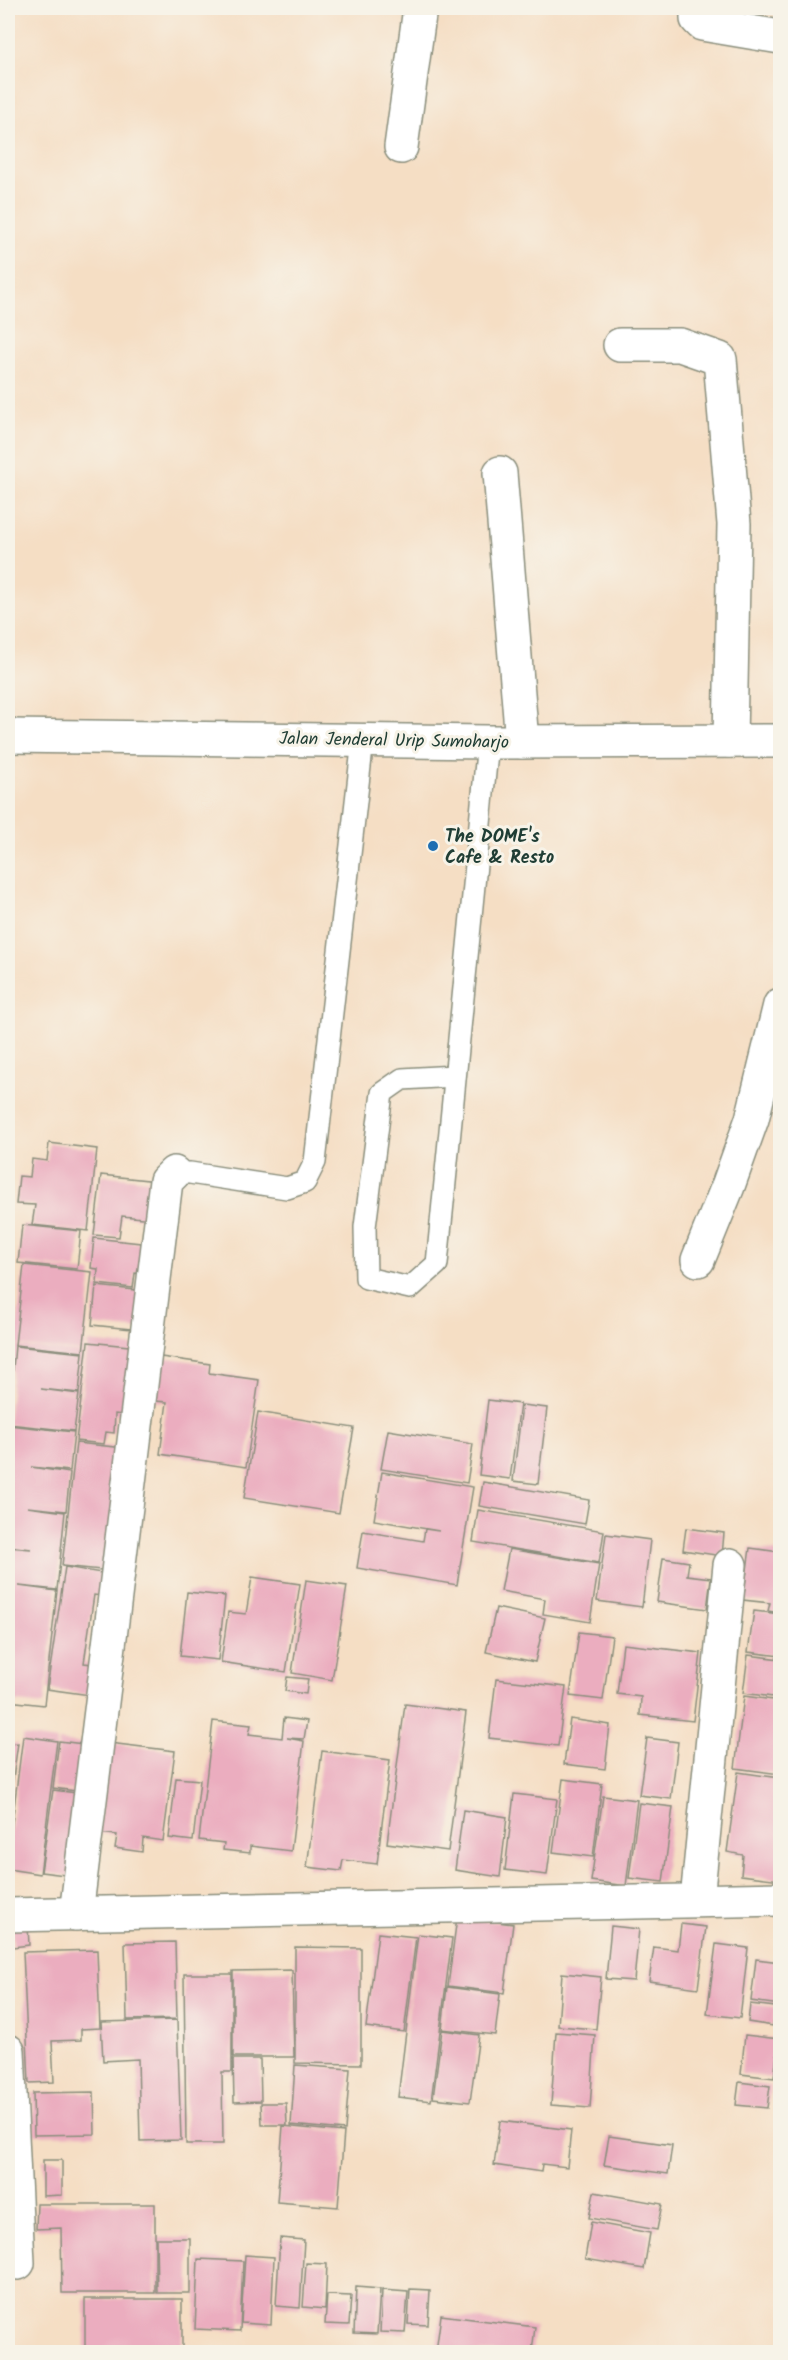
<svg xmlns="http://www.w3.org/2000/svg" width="788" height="2360" viewBox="0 0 788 2360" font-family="Kalam,sans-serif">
<rect width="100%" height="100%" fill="#f7f3e8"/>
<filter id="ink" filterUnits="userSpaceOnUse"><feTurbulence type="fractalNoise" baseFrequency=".0167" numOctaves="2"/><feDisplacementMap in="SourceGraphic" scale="12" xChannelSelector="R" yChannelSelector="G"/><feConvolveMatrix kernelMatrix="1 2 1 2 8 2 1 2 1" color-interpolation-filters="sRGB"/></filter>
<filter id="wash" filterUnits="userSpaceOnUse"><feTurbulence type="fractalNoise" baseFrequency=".008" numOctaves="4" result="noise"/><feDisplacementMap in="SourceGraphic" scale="24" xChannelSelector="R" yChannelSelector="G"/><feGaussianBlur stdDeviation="1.35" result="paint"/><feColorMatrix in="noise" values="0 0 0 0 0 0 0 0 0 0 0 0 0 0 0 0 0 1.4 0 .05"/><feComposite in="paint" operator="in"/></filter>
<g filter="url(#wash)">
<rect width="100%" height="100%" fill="#f5dec4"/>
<g id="blocks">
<g fill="#ebadbf">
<polygon points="49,1143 97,1149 88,1231 32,1225 35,1205 16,1204 19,1176 30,1177 32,1159 47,1161"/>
<polygon points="101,1175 157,1181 153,1219 122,1216 119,1237 94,1235"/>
<polygon points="22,1225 81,1231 77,1269 18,1263"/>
<polygon points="94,1238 150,1244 147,1274 135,1273 133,1288 97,1284 98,1269 91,1268"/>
<polygon points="24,1265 92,1272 83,1352 15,1345"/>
<polygon points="96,1286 145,1291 141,1330 92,1325"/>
<polygon points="88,1342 139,1347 132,1416 115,1414 114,1433 106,1432 104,1444 76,1441"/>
<polygon points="15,1346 83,1353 79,1393 41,1389 79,1394 74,1431 8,1424"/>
<polygon points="161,1357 210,1364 209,1373 259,1380 246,1467 160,1454 167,1402 155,1401"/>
<polygon points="488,1400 520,1404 510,1479 479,1475"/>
<polygon points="522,1405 547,1408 538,1484 513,1481"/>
<polygon points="258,1412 354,1428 339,1513 244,1498"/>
<polygon points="8,1425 74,1432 70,1471 31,1467 70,1473 66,1511 27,1507 65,1512 57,1590 19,1586 57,1591 44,1705 8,1701 8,1547 31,1549 8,1546"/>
<polygon points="388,1430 473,1444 467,1483 381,1469"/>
<polygon points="76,1443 125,1448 111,1571 62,1566"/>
<polygon points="382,1472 473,1487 457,1585 357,1568 363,1531 423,1541 425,1529 439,1531 374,1520"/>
<polygon points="483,1482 589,1500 585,1524 479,1506"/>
<polygon points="478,1510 604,1531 599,1563 473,1542"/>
<polygon points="686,1528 724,1533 722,1556 683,1550"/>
<polygon points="606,1534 650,1540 642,1607 597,1601"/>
<polygon points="750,1548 780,1552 780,1613 768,1611 770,1603 743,1600"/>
<polygon points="509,1549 599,1564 590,1622 543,1614 545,1599 501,1591"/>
<polygon points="663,1558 689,1562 687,1575 711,1578 707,1609 657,1602"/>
<polygon points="65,1567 114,1575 111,1597 94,1595 84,1663 101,1665 97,1696 47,1689"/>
<polygon points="252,1577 300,1584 286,1672 221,1662 228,1612 246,1614"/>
<polygon points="306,1580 347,1586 332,1680 292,1673"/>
<polygon points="187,1592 225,1596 218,1660 180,1656"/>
<polygon points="496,1608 545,1618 535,1662 486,1652"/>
<polygon points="754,1611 780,1614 780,1656 748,1652"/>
<polygon points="579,1632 612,1636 603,1700 570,1696"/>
<polygon points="623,1644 701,1653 693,1721 640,1715 641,1697 617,1694"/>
<polygon points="748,1655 780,1659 780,1698 743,1693"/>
<polygon points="287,1677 308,1679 306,1694 285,1691"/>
<polygon points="496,1679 566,1687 558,1746 489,1738"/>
<polygon points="744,1696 780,1701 780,1774 735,1768"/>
<polygon points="405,1704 466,1712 448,1851 387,1843"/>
<polygon points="284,1718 307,1721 304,1739 287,1738 304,1741 291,1851 250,1846 250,1853 223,1850 224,1843 199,1840 213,1721 251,1725 249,1734 282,1738"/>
<polygon points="570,1719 610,1725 605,1769 564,1764"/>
<polygon points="23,1736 57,1741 40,1874 8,1869 8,1855"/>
<polygon points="647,1738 678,1742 671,1799 639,1795"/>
<polygon points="59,1741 91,1745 84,1792 53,1788"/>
<polygon points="18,1743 9,1807 8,1807 8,1744"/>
<polygon points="109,1743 175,1751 163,1841 143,1838 142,1852 115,1848 117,1835 98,1833"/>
<polygon points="322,1751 390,1760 377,1864 343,1860 341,1871 307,1867"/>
<polygon points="738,1772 780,1778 780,1880 741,1875 743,1855 727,1852"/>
<polygon points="176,1778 200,1780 193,1841 169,1838"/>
<polygon points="563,1779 602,1784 593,1857 553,1852"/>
<polygon points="53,1790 84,1794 73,1876 41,1872"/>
<polygon points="514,1794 557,1799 547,1875 505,1870"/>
<polygon points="603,1796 637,1800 626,1886 591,1881"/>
<polygon points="639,1803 673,1807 663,1882 629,1878"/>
<polygon points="463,1810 507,1817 500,1877 455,1870"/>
<polygon points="457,1917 513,1924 504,1993 448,1986"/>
<polygon points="681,1924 706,1927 698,1988 649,1981 654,1947 678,1950"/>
<polygon points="28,1926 29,1945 13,1947 12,1927"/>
<polygon points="611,1926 639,1929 634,1981 606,1979"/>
<polygon points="378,1933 416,1937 404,2032 366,2027"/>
<polygon points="418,1934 452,1938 431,2101 398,2097"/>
<polygon points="175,1942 177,2019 127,2020 125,1943"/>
<polygon points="716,1944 748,1948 740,2018 707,2014"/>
<polygon points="295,1947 361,1948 361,2064 295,2063"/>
<polygon points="97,1950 100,2028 81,2029 81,2040 52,2041 54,2082 29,2083 23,1952"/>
<polygon points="756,1959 780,1962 780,2005 751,2001"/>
<polygon points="292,1970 294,2057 233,2057 233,1971"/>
<polygon points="562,1973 601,1977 596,2029 558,2026"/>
<polygon points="184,1974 232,1974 232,2072 222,2072 223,2144 186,2144"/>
<polygon points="447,1987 500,1994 495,2035 442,2029"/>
<polygon points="750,2004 775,2007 773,2026 748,2022"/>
<polygon points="177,2020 181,2140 140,2141 138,2059 103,2061 101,2022"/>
<polygon points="442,2030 479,2035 470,2102 433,2098"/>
<polygon points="556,2032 595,2035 590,2108 551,2105"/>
<polygon points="745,2035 779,2039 774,2078 741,2074"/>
<polygon points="233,2059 260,2059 261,2101 234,2102"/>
<polygon points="295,2065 350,2069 345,2130 291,2125"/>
<polygon points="739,2082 770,2086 767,2108 736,2105"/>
<polygon points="94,2092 95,2134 34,2135 33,2093"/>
<polygon points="261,2103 286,2103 287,2125 262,2125"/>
<polygon points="500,2121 571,2130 567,2167 542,2164 541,2172 494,2165"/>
<polygon points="283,2126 344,2132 338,2207 277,2202"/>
<polygon points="609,2136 672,2145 668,2174 604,2165"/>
<polygon points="43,2160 62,2160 62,2195 43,2196"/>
<polygon points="594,2192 662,2204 657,2230 589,2218"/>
<polygon points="37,2204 155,2204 155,2293 62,2293 61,2228 36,2229"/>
<polygon points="591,2222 650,2233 644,2269 585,2259"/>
<polygon points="156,2238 190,2238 190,2293 157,2293"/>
<polygon points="280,2238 304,2240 300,2308 276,2306"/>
<polygon points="245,2255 274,2257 271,2325 241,2323"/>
<polygon points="198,2259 243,2261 240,2331 195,2329"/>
<polygon points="306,2263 327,2264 325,2309 303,2307"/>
<polygon points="356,2287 380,2289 377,2334 354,2333"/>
<polygon points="410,2289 430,2290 428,2325 408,2324"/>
<polygon points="382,2290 408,2292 405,2333 380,2332"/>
<polygon points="327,2295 351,2296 349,2325 325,2324"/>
<rect x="85" y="2299" width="97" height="52"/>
<polygon points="441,2315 535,2327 532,2352 436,2352"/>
</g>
</g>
</g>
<g filter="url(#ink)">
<use href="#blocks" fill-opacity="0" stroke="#8a8e7c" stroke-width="1.5"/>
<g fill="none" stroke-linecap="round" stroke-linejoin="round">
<defs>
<g id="lane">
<polyline points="455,1076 402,1079 382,1093 365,1227 366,1278 410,1288 437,1264 488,742"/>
<polyline points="174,1173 190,1173 287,1188 305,1182 315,1162 363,740"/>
</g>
<g id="street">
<polyline points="697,8 697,19 702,24 780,37"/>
<polyline points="401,147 420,8"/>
<polyline points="620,345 680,345 720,359 734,524 730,741"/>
<polyline points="500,473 522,742"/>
<polyline points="698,1260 728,1186 752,1119 780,1005"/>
<polyline points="697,1900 730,1565"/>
<polyline points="76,1914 166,1181 174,1173"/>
<polyline points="8,2051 18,2263"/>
</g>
<g id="secondary">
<polyline points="8,736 488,742 780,741"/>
<polyline points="8,1915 780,1899"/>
</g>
</defs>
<use href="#lane" stroke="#8a8e7c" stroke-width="24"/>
<use href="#street" stroke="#8a8e7c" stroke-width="36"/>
<use href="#secondary" stroke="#8a8e7c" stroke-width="36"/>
<use href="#lane" stroke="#fff" stroke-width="21"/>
<use href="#street" stroke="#fff" stroke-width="33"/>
<use href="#secondary" stroke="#fff" stroke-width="33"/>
</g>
</g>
<circle fill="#1f6fb2" stroke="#f7f3e8" stroke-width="2" cx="433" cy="846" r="6"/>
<g text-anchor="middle" stroke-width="6" stroke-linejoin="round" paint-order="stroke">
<g font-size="18" fill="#1f3d34" stroke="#f7f3e8">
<text transform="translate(394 740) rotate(1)" y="6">Jalan Jenderal Urip Sumoharjo</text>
</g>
<g font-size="18" font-weight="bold" fill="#1f3d34" stroke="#f7f3e8" text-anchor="start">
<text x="445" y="842">The DOME's<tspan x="445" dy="21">Cafe &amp; Resto</tspan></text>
</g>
</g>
<rect width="788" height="2360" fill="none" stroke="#f7f3e8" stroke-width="30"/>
</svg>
